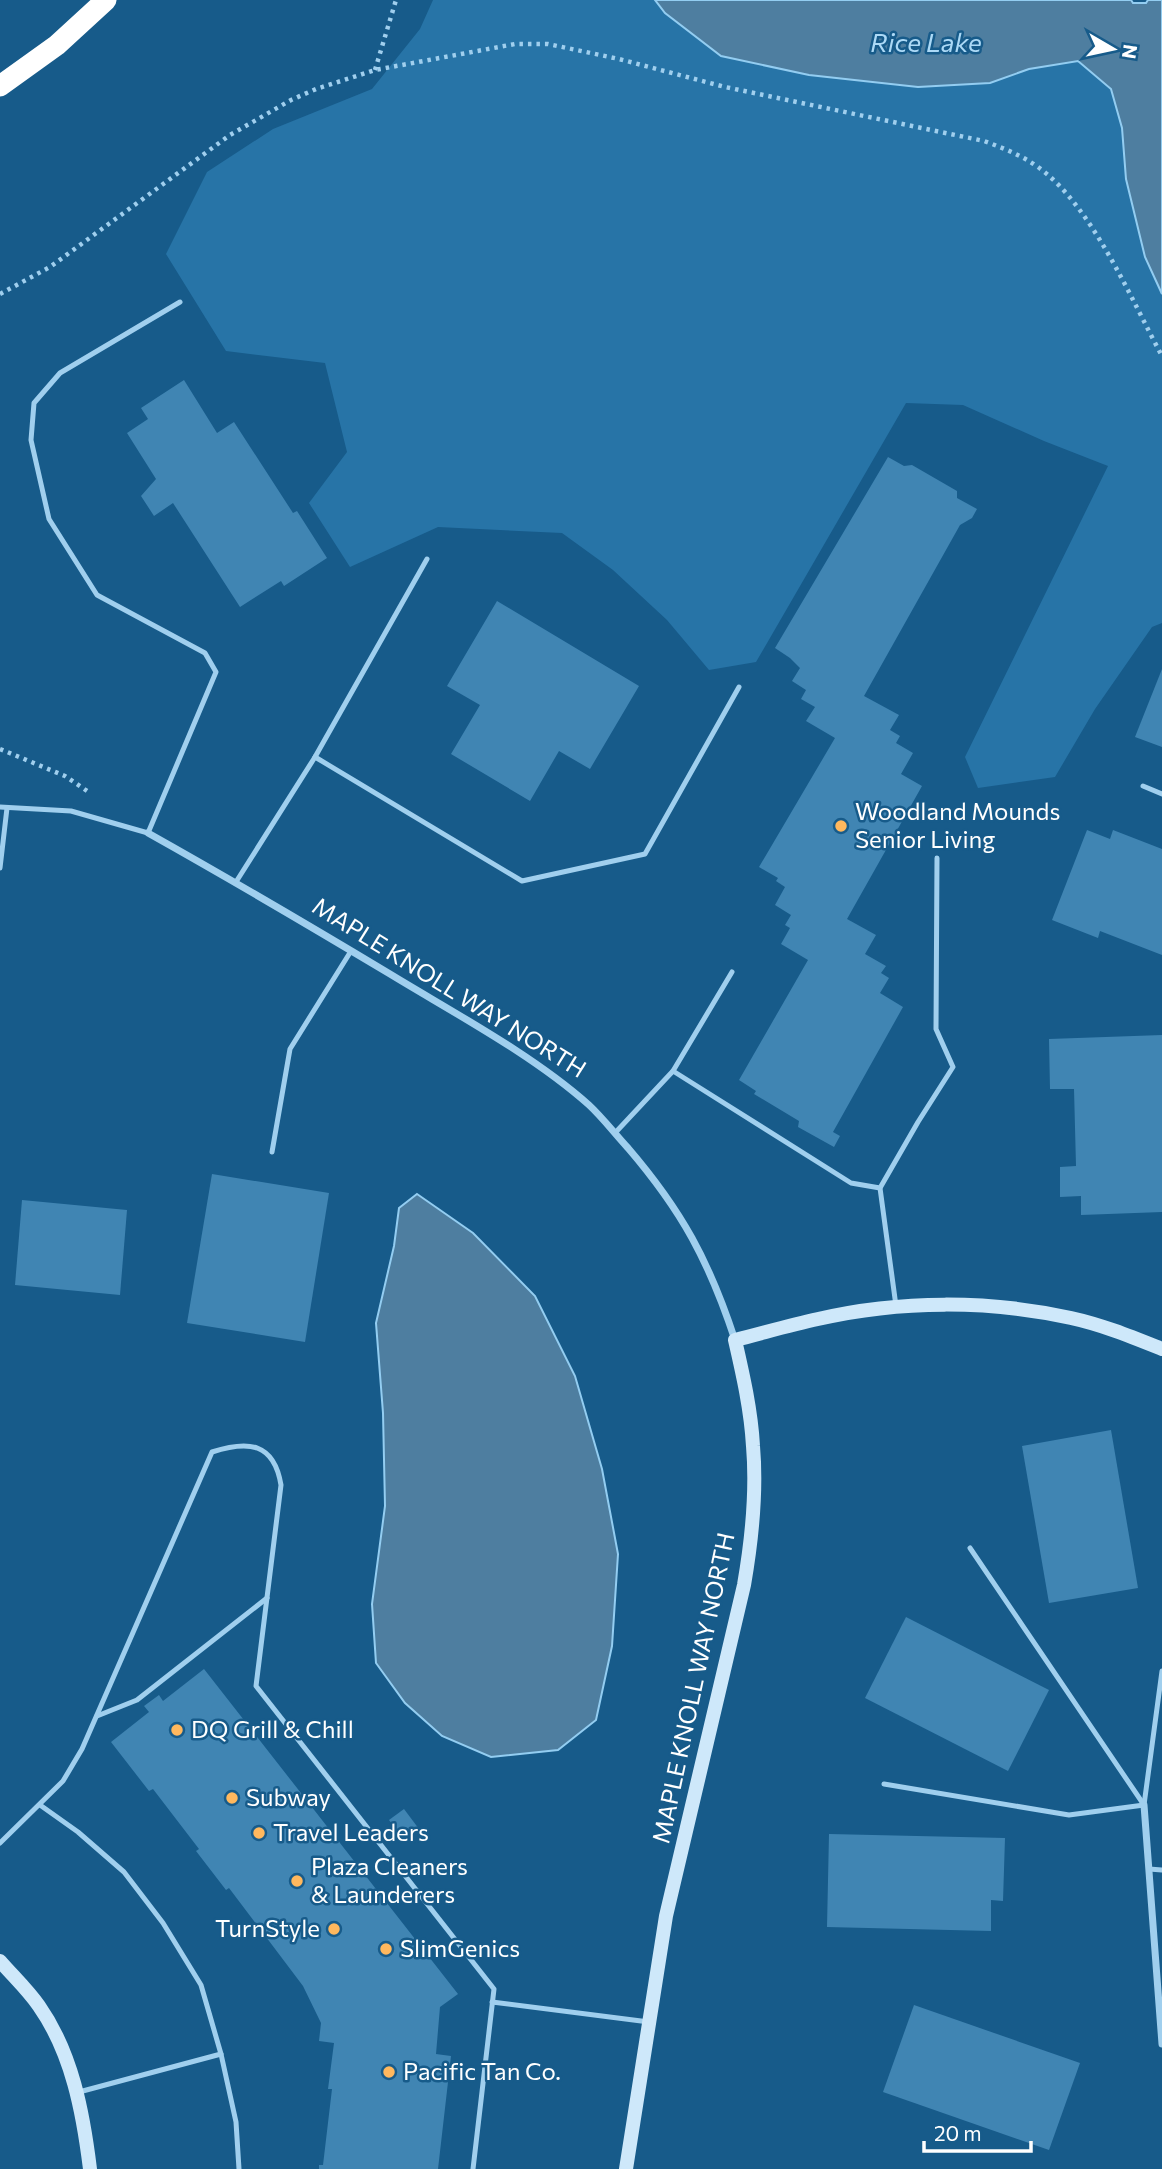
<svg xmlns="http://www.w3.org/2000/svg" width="1162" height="2169" viewBox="0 0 1162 2169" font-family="Commissioner,sans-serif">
<rect width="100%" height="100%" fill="#175b8a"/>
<polygon fill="#2774a7" points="433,0 655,0 665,13 990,83 1029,69 1078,61 1111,88 1122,128 1126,179 1145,257 1162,294 1162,623 1152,627 1095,709 1055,777 978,788 965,757 1108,466 1044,441 963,405 906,403 756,662 709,670 667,620 613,570 562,533 438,527 350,567 309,503 347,452 325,363 226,351 166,254 207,172 273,129 372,89 420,29"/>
<g fill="#4e7ea0" stroke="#93cdf1" stroke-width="2">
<polygon points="655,0 1131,0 1133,3 1146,3 1148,0 1162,0 1162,294 1145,257 1126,179 1122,128 1111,89 1078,61 1029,69 990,83 918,87 809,75 721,56 665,13"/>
<polygon points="417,1194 473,1233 535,1296 575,1376 602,1469 618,1554 612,1646 596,1720 558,1750 491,1757 442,1736 405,1703 376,1663 372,1604 385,1506 383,1413 376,1323 394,1246 399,1208"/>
</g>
<g fill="#4085b3">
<polygon points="184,380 217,433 234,422 293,513 297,511 327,558 284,586 281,581 240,607 173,503 154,516 141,496 156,479 127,433 148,419 141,408"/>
<polygon points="888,457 904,466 912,465 957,491 957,498 977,509 972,518 960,525 864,696 899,715 890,730 900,736 896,743 913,753 901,774 922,786 847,919 876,935 865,954 886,966 881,973 889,978 880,993 903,1007 833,1132 840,1136 834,1147 798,1127 799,1121 754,1094 756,1091 739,1080 808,960 781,944 790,928 785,925 791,915 775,905 785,887 776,881 778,878 759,867 835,738 806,721 815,707 801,699 806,690 792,681 800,668 790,658 775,648"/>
<polygon points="497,601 639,686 590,769 559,751 530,801 451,754 480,705 447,686"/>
<polygon points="1162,669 1162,747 1135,737"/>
<polygon points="1087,830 1110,839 1113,830 1162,849 1162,955 1100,931 1098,938 1052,920"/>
<polygon points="1162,1035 1162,1212 1081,1215 1081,1196 1060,1197 1060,1167 1076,1166 1074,1089 1050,1089 1049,1039"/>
<polygon points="212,1174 329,1193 305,1342 187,1323"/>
<polygon points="22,1200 127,1210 120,1295 15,1285"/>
<polygon points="1111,1430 1138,1588 1049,1603 1022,1446"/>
<polygon points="906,1617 1049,1690 1008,1771 865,1698"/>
<polygon points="204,1669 458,1994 440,2007 436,2054 451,2056 438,2169 319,2169 319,2165 323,2165 332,2089 328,2089 334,2043 319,2041 321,2023 303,1986 229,1888 226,1890 196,1851 199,1849 153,1789 149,1791 111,1742 149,1712 144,1706 159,1695 163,1701"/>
<polygon points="404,1809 419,1829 404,1840 389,1820"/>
<polygon points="829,1834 1005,1838 1003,1901 991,1900 991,1931 827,1927"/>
<polygon points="914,2005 1080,2063 1049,2150 883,2092"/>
</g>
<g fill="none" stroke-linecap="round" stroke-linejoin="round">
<g stroke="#a0cfee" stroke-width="4.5" stroke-dasharray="3.5 5" stroke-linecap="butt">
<polyline points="375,70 396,0"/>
<path d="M 0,294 L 50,267 L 230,135 L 291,100 L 316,89 L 375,70 L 515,44 L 548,44 L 619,59 L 725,87 L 984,141 C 1003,148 1021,155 1038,167 C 1092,206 1130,297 1162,356"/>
<polyline points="0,749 65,776 90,793"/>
</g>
<g stroke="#a0cfee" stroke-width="5">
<polyline points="315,757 522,881 645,854 739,687"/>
<polyline points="1143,786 1162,794"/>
<polyline points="0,807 71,811 148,833 216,672 205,653 97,595 49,519 31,440 34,403 60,373 180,302"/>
<polyline points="0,868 7,808"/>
<polyline points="236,882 315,757 427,559"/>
<polyline points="673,1071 732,972"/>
<polyline points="615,1133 673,1071 851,1183 880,1188"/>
<polyline points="272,1152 290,1049 351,951"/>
<polyline points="896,1306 880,1188 918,1122 953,1067 936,1029 937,858"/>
<polyline points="970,1548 1144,1805"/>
<polyline points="97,1716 137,1700 267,1598"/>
<polyline points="884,1784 1069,1815 1144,1805"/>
<polyline points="40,1805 78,1832 124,1872 163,1923 201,1985 221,2054 236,2122 239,2169"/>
<polyline points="1144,1805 1162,1671"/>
<path d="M 0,1843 L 63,1781 L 82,1749 L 212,1452 C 249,1440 274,1443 281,1485 L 256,1686 L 494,1989 L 473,2169"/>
<polyline points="1149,1869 1162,1870"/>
<polyline points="492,2002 649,2022"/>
<polyline points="79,2092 221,2054"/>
</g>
<g stroke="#a0cfee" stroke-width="7">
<path d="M 148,833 C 230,879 310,926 390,974 C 454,1013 533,1055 589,1105 C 603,1118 615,1134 628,1148 C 682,1211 709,1261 735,1340"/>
<polyline points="1144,1805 1162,2044"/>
</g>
<g stroke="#cee8fa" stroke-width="14">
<path d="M 0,1961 C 13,1976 28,1990 39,2006 C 72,2053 83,2112 90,2169"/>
<path d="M 626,2169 L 666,1916 L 744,1585 C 752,1539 757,1493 753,1446 C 751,1410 743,1375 735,1340 C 763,1333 790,1325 818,1319 C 899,1300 990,1300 1071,1318 C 1103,1325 1132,1337 1162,1349"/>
</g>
<polyline stroke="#fff" stroke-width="21" points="0,86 57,45 106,0"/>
</g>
<g fill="#ffb85e" stroke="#175b8a" stroke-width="2.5">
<circle cx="841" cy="826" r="7"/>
<circle cx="177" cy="1730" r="7"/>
<circle cx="232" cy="1798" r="7"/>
<circle cx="259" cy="1833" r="7"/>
<circle cx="297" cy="1881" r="7"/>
<circle cx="334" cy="1929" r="7"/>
<circle cx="386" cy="1949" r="7"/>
<circle cx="389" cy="2072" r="7"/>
</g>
<g text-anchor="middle" stroke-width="5" stroke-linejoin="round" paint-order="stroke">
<g font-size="24" fill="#fff" stroke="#175b8a" text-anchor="start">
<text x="855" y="820">Woodland Mounds<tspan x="855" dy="28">Senior Living</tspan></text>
<text x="191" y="1738">DQ Grill &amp; Chill</text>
<text x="246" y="1806">Subway</text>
<text x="273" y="1841">Travel Leaders</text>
<text x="311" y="1875">Plaza Cleaners<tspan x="311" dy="28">&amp; Launderers</tspan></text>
<text x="320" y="1937" text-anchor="end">TurnStyle</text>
<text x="400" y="1957">SlimGenics</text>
<text x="403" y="2080">Pacific Tan Co.</text>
</g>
<g font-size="24" fill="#fff" stroke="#175b8a">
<text transform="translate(449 988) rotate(32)" y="8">MAPLE KNOLL WAY NORTH</text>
<text transform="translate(694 1688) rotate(-78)" y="8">MAPLE KNOLL WAY NORTH</text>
</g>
<g font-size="26" font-style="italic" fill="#acd9f6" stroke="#175b8a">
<text x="926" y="52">Rice Lake</text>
</g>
</g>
<g transform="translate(1113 49) rotate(99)" stroke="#175b8a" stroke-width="5" paint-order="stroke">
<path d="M0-5L12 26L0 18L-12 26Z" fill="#ffffff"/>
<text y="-10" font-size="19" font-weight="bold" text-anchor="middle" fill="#ffffff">N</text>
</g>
<path d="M924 2141v10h107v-10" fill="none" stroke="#ffffff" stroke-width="3.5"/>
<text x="934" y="2141" font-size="21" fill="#ffffff" stroke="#175b8a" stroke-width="5" paint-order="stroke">20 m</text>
</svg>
